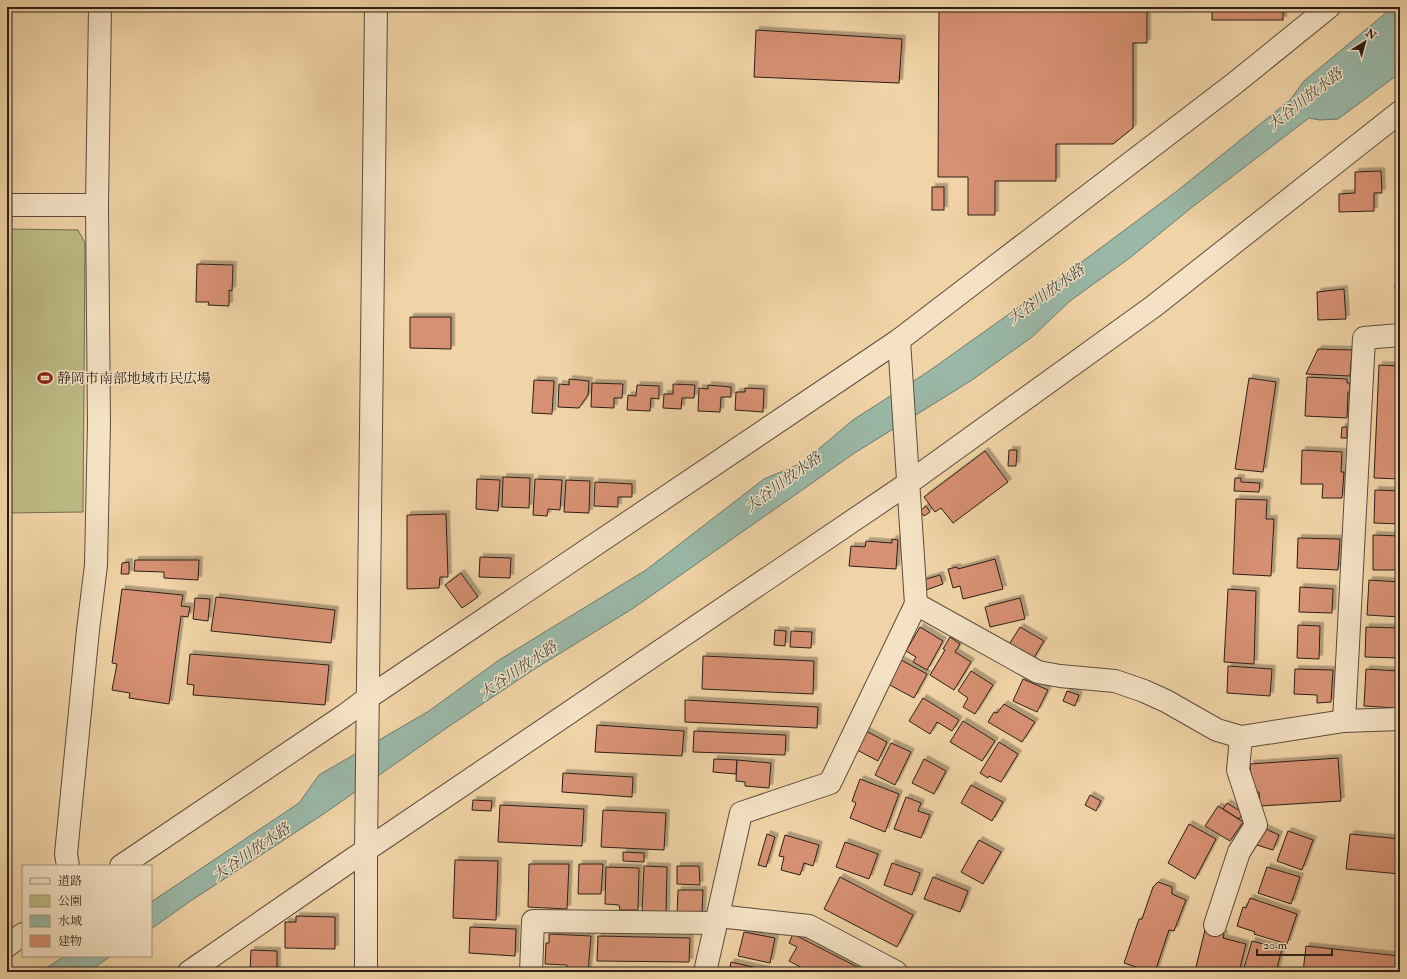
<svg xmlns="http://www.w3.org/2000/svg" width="1407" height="979" viewBox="0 0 1407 979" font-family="'IM FELL Double Pica','Noto Serif JP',serif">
<defs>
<filter id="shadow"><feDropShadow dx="3.5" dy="-3.5" stdDeviation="0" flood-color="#0004"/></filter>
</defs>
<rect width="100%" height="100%" fill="#f0d3a6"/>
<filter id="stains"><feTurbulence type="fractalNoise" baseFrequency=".005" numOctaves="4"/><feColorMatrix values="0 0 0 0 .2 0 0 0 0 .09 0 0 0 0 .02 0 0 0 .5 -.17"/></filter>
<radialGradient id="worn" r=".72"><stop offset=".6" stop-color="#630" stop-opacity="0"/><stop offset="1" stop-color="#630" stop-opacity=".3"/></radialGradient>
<polygon fill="#bdbb84" stroke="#746d4e" points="7,229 78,230 85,243 83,512 7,513"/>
<g fill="#9ab8a8" stroke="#6e7b6e">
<polygon points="1393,7 1400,7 1400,73 1338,119 1320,120 1309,118 1191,208 1131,257 1070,301 1032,337 972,380 853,454 805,488 632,609 533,670 451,725 322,815 192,900 151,929 151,902 299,803 319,775 429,711 499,660 646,570 764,479 802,463 853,420 929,371 1071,270 1177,191 1290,100 1304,81"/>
<polygon points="65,956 111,956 88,972 40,972"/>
</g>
<g fill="#d79073" stroke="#2b1f18" filter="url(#shadow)">
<polygon points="939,7 1147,7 1147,43 1133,43 1133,128 1113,144 1056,144 1056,181 995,181 995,215 968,215 968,177 938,177"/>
<rect x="1212" y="7" width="71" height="13"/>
<polygon points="756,30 902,39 899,83 754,77"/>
<polygon points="1381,171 1382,193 1374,193 1374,211 1339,212 1339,194 1355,193 1355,172"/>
<rect x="932" y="187" width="12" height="23"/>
<polygon points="197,264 233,265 232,291 229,290 229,306 208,305 209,302 196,302"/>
<polygon points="1395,284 1400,284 1400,317 1397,317"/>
<polygon points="1344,289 1346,319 1318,320 1317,292"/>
<polygon points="410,317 451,317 451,349 410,348"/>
<polygon points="1318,349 1352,350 1350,376 1306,374"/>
<polygon points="1379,365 1400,366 1400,479 1374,478"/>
<polygon points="1307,377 1347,379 1347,383 1350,383 1350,392 1348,392 1347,418 1305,416"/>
<polygon points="1249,378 1276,382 1263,472 1235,469"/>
<polygon points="569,379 589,381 588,395 579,408 558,407 559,384 569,385"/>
<polygon points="534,380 554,381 552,414 532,413"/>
<polygon points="592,383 623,384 622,398 614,398 614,408 591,407"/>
<polygon points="673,384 695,385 694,398 682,398 681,409 663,408 664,394 673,394"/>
<polygon points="637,385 659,386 659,399 651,398 650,411 627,410 628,395 636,396"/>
<polygon points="708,385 731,387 731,397 721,397 720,412 698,411 699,388 708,389"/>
<polygon points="745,388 764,389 763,412 735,410 736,392 745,392"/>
<polygon points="1342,427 1347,427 1347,438 1341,438"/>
<polygon points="1009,450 1017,450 1016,466 1008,466"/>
<polygon points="1302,450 1342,452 1341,472 1344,472 1342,498 1322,498 1323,484 1301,484"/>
<polygon points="985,451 1008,482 953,523 941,508 935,512 924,497"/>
<polygon points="503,477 530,478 529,508 502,507"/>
<polygon points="1235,478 1241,478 1241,482 1260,483 1259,492 1234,491"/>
<polygon points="477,479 500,480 498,511 476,509"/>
<polygon points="535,479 562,480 560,510 548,509 547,516 533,515"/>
<polygon points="566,480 590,481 589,513 564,512"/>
<polygon points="595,482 632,484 632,497 618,497 618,507 594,506"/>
<polygon points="1375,490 1400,491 1400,524 1374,523"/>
<polygon points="1236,499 1267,500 1266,519 1274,519 1271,576 1233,574"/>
<polygon points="926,506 930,512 924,516 920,511"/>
<polygon points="446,514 448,577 440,577 439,588 407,589 407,515"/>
<polygon points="1373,535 1400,536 1400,570 1373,570"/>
<polygon points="1298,538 1340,539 1338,570 1297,568"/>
<polygon points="892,539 898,540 896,569 849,566 851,546 865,547 866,541 892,543"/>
<polygon points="480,557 511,558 510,578 479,577"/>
<polygon points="995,559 1003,589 963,599 960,586 953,588 948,569 957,567 958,569"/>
<polygon points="135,560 199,560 198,580 164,578 164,572 134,571"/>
<polygon points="129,562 129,574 121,574 122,563"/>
<polygon points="461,573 478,597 462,608 445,585"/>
<polygon points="940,575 943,584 926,590 923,580"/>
<polygon points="1369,580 1400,582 1400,617 1367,615"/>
<polygon points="1300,587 1333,589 1332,613 1299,612"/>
<polygon points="122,589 183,595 181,606 190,607 188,617 181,616 169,704 129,698 130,693 112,690 117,664 112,663"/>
<polygon points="1228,589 1256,591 1254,664 1224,662"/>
<polygon points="216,597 335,610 331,643 211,631"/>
<polygon points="195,598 210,599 208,621 193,619"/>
<polygon points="1020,598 1025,619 990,627 985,607"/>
<polygon points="1298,625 1320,626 1319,659 1297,658"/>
<polygon points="920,627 943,641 927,670 913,662 916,657 906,651"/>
<polygon points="1020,627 1044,641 1032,661 1008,646"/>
<polygon points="1366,627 1400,628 1399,658 1365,657"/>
<polygon points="775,630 786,631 785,646 774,645"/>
<polygon points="791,631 812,632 811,648 790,647"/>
<polygon points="950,637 960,644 955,652 971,662 954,690 930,675 945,650 943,649"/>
<polygon points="190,654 329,665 325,705 193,695 194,685 187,684"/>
<polygon points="703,656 814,661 813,694 702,689"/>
<polygon points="901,660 927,674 914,698 888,684"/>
<polygon points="1228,666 1272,669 1270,696 1227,693"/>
<polygon points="1295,669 1333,670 1331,702 1317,703 1317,695 1294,694"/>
<polygon points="1366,669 1398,671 1396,708 1364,706"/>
<polygon points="971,671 993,685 975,714 963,707 968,698 958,691"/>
<polygon points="1023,679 1048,690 1037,712 1013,701"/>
<polygon points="1067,691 1079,695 1075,706 1063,701"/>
<polygon points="923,698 959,720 952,731 937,722 930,734 909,721"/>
<polygon points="685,700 818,707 817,728 685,722"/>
<polygon points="1004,704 1035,722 1022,742 988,722 994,712 997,713"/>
<polygon points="963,721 995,741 982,761 950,742"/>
<polygon points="597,725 684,731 682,756 595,752"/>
<polygon points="694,731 786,735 785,755 693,752"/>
<polygon points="866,731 887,742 878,761 857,750"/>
<polygon points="999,742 1018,754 1001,782 989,776 988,778 980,773"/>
<polygon points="891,743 911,752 895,785 875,775"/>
<polygon points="1338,758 1341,801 1260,806 1259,792 1252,793 1250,764"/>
<polygon points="714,759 737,760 736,774 713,772"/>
<polygon points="924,759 946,771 934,794 912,783"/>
<polygon points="737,760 771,763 769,788 745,786 745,782 736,781"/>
<polygon points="563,773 633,777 632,797 562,792"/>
<polygon points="860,779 899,794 885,832 850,818 856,803 852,801"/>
<polygon points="971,785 1003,802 992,821 961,803"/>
<polygon points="1090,795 1101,801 1096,811 1085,805"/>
<polygon points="906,797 921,803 918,811 930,815 921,838 894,829"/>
<polygon points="473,800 492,801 491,811 472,810"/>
<polygon points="1227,803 1243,813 1239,819 1223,809"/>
<polygon points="500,805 584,809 582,846 498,842"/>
<polygon points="1218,806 1243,822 1230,841 1205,826"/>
<polygon points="603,810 666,813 664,850 601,847"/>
<polygon points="1189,824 1216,839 1195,879 1168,863"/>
<polygon points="1264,828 1279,835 1273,850 1257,845"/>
<polygon points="1288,831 1313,840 1302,870 1277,861"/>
<polygon points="767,834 775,837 766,867 758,865"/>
<polygon points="1350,834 1400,839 1400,874 1346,869"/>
<polygon points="785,835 819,845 813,866 804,863 800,875 781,870 784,857 779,856"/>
<polygon points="979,840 1001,852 983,884 961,872"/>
<polygon points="845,842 878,854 869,879 836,867"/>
<polygon points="623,852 644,853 644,862 623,861"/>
<polygon points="455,860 498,861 496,920 453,918"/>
<polygon points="892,863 920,873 912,895 884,885"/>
<polygon points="529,864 569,864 567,909 528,907"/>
<polygon points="579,864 603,864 601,894 578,894"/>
<polygon points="644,866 667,867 666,914 642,914"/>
<polygon points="677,866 699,866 700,885 677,884"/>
<polygon points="606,867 639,868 638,910 620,910 619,905 605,904"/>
<polygon points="1267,867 1300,877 1291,904 1258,893"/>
<polygon points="840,877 913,915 897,947 824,909"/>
<polygon points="933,877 968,891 960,912 924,899"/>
<polygon points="1158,882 1172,887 1172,894 1186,900 1174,931 1169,930 1155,972 1151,972 1124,963 1139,919 1142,919 1153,887"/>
<polygon points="678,890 703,890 702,914 677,914"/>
<polygon points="1250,898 1297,914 1287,944 1254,934 1255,932 1237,926 1243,907 1246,908"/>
<polygon points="296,916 335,917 335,949 285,948 285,922 296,922"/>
<polygon points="470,927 516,929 515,956 469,953"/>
<polygon points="1205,930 1224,934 1223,938 1246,944 1239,972 1195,971"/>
<polygon points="744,932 775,938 770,963 738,956"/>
<polygon points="549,934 591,936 588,972 567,972 567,965 545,964 546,943 549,943"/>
<polygon points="793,934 867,972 810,972 789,961 797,947 789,943"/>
<polygon points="598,936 690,938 689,962 597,961"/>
<polygon points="1252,941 1282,949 1276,972 1243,971"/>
<polygon points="1306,946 1400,956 1400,972 1303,972"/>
<polygon points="251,950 277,951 277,972 250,972"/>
<polygon points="731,962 770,971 729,972"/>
</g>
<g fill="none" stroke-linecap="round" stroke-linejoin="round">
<defs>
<g id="minor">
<polyline points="7,205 97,205"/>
<polyline points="916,604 1038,672 1060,676 1115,681 1144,691 1166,701 1217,730 1241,737 1344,721 1400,719"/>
<polyline points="1344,721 1364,338 1400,335"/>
<polyline points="68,866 66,854 88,630 96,565 99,424 97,205 100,7"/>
<polyline points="121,866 345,715 369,697 899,340 1235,83 1329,7"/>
<polyline points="718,916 809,926 896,972"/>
<polyline points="1215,925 1239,852 1256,825 1238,770 1241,737"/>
<polyline points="7,946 23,934"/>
<polyline points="189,972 344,865 907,484 1154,306 1400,112"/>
<polyline points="366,972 366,851 376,7"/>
<polyline points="531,972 533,921 716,923"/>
<polyline points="705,972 741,813 830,783 916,604 899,340"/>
</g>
</defs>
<use href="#minor" stroke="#5c4c3c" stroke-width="24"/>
<use href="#minor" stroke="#f5e2c5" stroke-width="22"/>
</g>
<defs>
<symbol id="stadium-bare" viewBox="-9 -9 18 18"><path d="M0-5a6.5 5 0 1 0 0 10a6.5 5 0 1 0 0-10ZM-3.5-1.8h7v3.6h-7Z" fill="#8f2418" stroke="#f5e2c5" stroke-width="2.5" paint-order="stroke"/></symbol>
</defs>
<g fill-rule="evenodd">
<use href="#stadium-bare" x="34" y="367" width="22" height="22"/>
</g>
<g text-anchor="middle" stroke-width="3" stroke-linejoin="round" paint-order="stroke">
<g font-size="14" fill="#2b1f18" stroke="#f5e2c5" text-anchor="start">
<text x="57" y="383">静岡市南部地域市民広場</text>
</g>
<g font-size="15" font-style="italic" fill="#4c4d43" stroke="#f5e2c5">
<text transform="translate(1305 99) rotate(-38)" y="5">大谷川放水路</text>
<text transform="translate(1046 294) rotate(-36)" y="5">大谷川放水路</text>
<text transform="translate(783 482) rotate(-36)" y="5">大谷川放水路</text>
<text transform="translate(518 670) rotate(-34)" y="5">大谷川放水路</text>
<text transform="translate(251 852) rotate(-34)" y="5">大谷川放水路</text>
</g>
</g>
<rect width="1407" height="979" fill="none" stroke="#f0d3a6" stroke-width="24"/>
<rect x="8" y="8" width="1391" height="963" fill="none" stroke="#2b1f18" stroke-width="2"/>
<rect x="12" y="12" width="1383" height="955" fill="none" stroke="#2b1f18"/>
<rect x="22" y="865" width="130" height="92" fill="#f5e2c5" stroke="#a49480"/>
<rect x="30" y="878" width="20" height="6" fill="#f5e2c5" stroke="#a49480"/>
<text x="58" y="885" font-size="12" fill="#2b1f18">道路</text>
<rect x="30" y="895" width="20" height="12" fill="#bdbb84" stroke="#a49480"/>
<text x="58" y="905" font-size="12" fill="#2b1f18">公園</text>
<rect x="30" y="915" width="20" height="12" fill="#9ab8a8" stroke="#a49480"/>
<text x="58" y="925" font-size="12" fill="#2b1f18">水域</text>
<rect x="30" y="935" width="20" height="12" fill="#d79073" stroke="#a49480"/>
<text x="58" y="945" font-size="12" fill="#2b1f18">建物</text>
<g transform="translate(1365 42) rotate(37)" stroke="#f5e2c5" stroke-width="3" paint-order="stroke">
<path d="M0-3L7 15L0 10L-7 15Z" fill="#2b1f18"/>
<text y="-6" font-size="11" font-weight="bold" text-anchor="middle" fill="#2b1f18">N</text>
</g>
<path d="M1257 949v6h75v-6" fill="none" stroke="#2b1f18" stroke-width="2"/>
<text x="1263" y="949" font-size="12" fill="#2b1f18" stroke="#f5e2c5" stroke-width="3" paint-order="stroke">20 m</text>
<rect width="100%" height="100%" filter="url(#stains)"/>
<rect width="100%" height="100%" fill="url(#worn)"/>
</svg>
